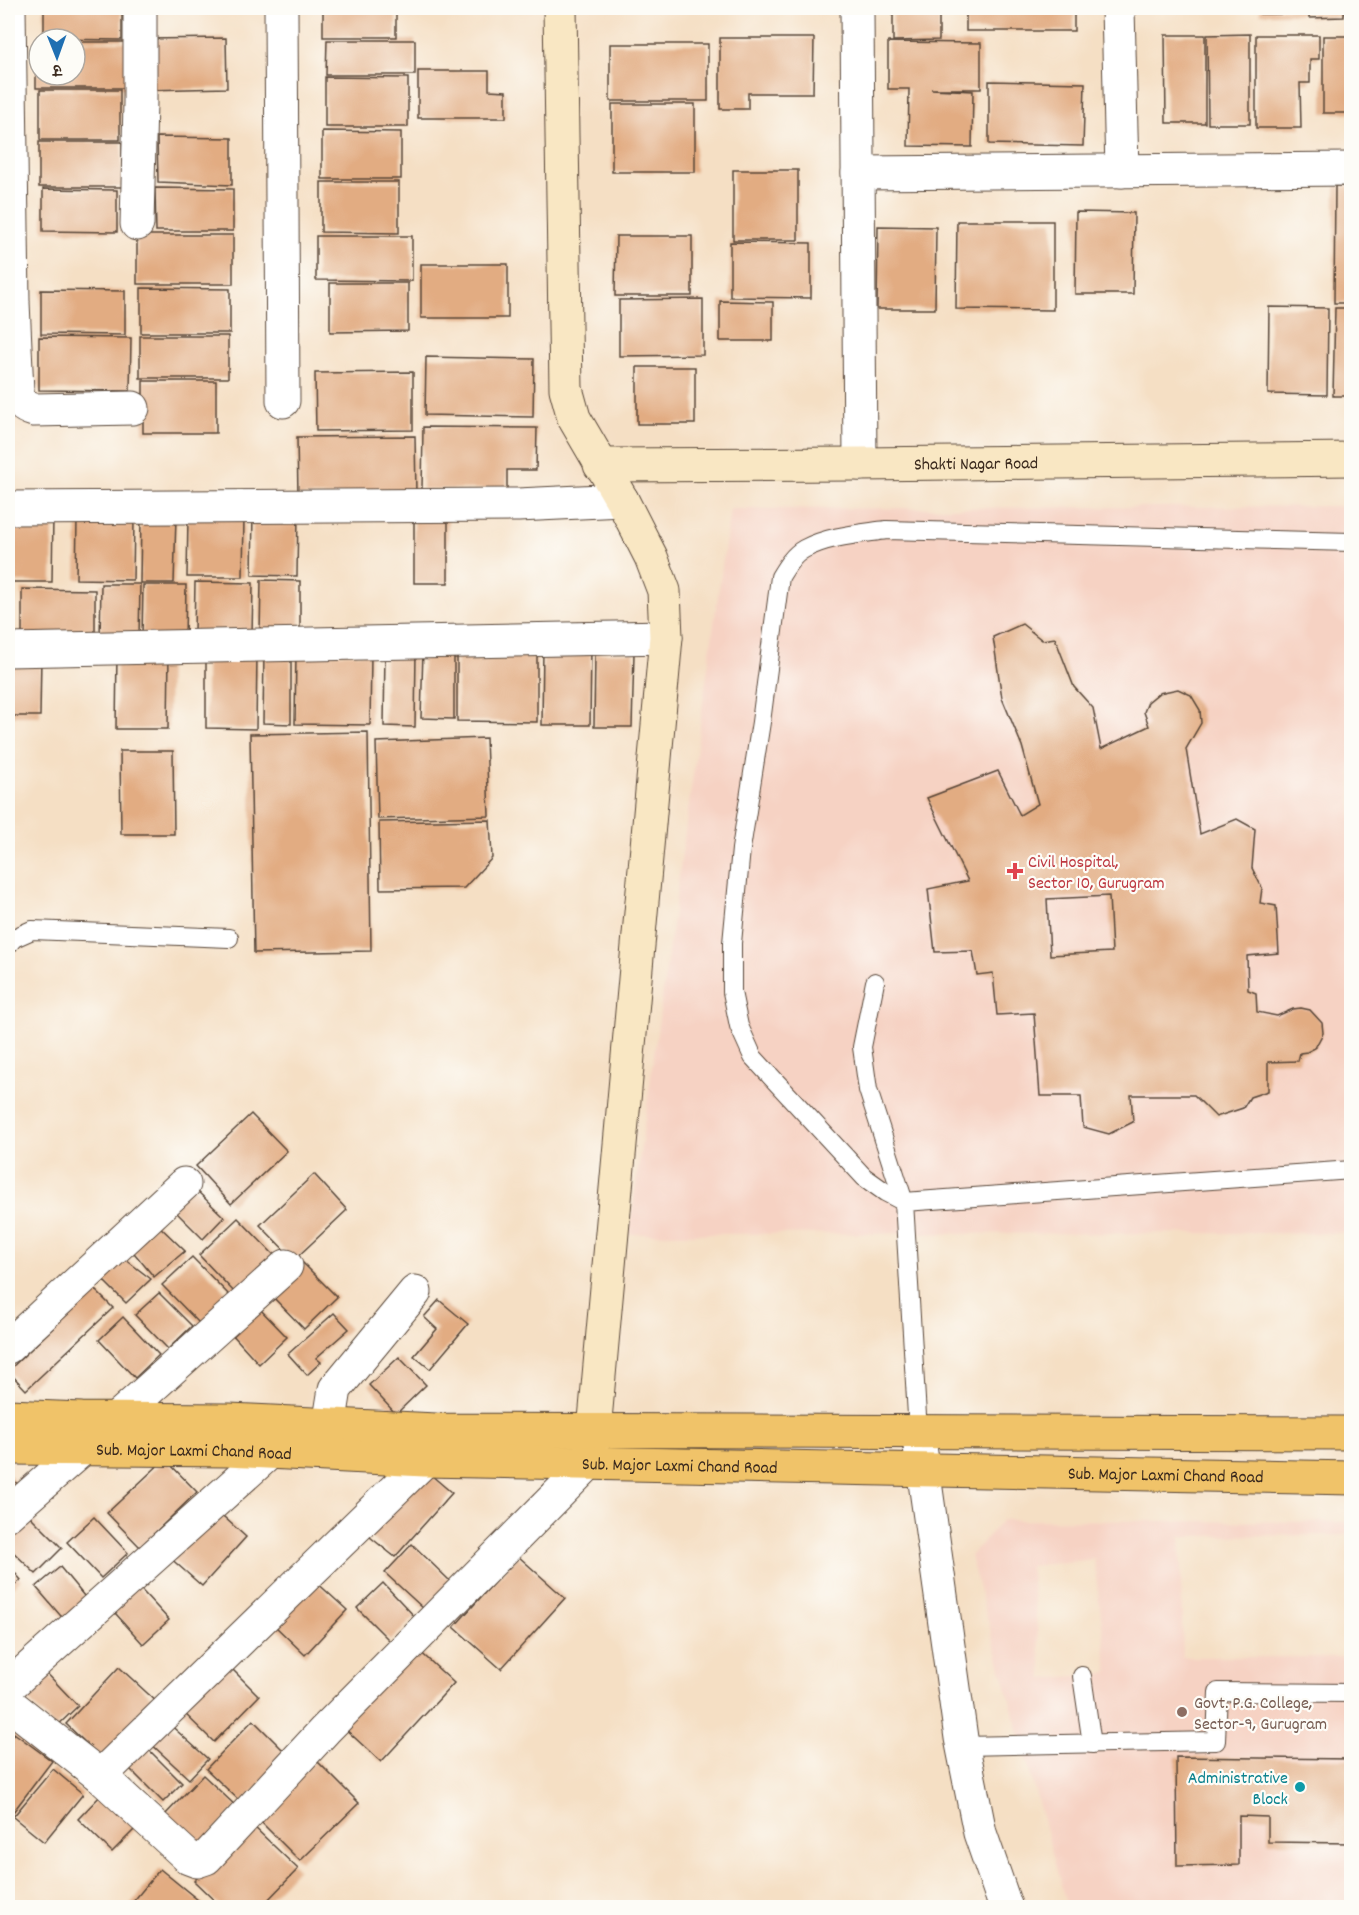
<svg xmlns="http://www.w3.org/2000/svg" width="1359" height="1915" viewBox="0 0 1359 1915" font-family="Dekko,'Playpen Sans Deva',sans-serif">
<rect width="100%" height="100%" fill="#fdfcf7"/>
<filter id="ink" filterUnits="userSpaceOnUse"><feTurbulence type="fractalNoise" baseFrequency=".0167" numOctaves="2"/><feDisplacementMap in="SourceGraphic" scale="12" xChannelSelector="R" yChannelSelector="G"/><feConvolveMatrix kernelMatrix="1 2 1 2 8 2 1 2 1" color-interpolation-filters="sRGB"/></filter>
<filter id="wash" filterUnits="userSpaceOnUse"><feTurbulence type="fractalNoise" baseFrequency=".008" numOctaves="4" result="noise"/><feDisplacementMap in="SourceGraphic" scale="24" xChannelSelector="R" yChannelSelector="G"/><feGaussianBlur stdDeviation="1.35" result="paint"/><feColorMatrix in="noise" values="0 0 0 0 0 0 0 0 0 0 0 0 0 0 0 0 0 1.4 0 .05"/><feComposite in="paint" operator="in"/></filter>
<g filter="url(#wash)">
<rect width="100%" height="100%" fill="#f5dfc4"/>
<g fill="#f6d2c3" fill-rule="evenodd">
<polygon points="1351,506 1351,1233 629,1234 730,509"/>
<path d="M 1002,1520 L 1351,1522 L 1351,1535 L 1180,1536 L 1183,1657 L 1351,1657 L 1351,1759 L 1176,1757 L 1238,1865 L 1239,1816 L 1268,1817 L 1268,1841 L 1351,1843 L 1351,1905 L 1067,1907 L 970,1556 ZM 1094,1559 L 1108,1673 L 1043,1679 L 1030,1566 Z"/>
</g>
<g id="blocks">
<g fill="#e2ac82" fill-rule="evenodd">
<polygon points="44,8 122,8 122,40 44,39"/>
<rect x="323" y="8" width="73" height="29"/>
<polygon points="893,8 939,8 939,40 893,41"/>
<rect x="966" y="8" width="108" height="23"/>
<rect x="1260" y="8" width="46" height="6"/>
<polygon points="1309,8 1344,8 1344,17 1309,18"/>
<rect x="1347" y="8" width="5" height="15"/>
<polygon points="1250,34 1250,124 1208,124 1207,35"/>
<polygon points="1165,35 1205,35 1205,123 1166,123"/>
<polygon points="1256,35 1319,35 1319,59 1310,59 1310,83 1300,83 1301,128 1256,128"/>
<rect x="1323" y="36" width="29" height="77"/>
<polygon points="226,38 227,88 146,90 145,39"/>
<polygon points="720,38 814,38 813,93 748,93 748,109 720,109"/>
<polygon points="327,40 415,40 415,75 326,75"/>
<polygon points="36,42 39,42 39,75 75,75 75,42 134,42 134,88 36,88"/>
<polygon points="888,42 981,43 981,89 931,89 973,91 972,147 908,146 909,89 888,89"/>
<rect x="610" y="44" width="98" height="57"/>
<polygon points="418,71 489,71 489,90 506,91 506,118 418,118"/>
<polygon points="325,77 408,78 408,127 325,127"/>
<polygon points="989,81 1085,83 1083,146 989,144"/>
<rect x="40" y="90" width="80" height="50"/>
<rect x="612" y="104" width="83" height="68"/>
<polygon points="322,131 401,132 401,179 322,179"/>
<polygon points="157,137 232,138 232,185 158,182"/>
<rect x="39" y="142" width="83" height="45"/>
<rect x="733" y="170" width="65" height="70"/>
<polygon points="321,182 399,182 399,233 321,232"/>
<polygon points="1335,186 1352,186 1352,303 1334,303"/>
<polygon points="155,188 233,189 233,231 156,231"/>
<polygon points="43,189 117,190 117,232 43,231"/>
<polygon points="1076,212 1134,213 1133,294 1075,294"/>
<polygon points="957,221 1053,221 1053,310 956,309"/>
<polygon points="878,226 936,227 935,309 877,309"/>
<rect x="137" y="235" width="96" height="49"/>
<polygon points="316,236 412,236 412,281 316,280"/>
<polygon points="616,236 692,236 692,296 615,296"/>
<polygon points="730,242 811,243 811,298 730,297"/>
<rect x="421" y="264" width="87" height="54"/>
<polygon points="330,283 408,283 408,331 330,332"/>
<polygon points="141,288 230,289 230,333 141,333"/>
<polygon points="41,290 125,291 125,335 41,334"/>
<polygon points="703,299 703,355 619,356 619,300"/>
<polygon points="720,301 773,302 773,341 720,341"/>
<polygon points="1269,307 1328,308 1327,395 1268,394"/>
<polygon points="1335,308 1352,308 1352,396 1333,396"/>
<rect x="140" y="336" width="88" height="42"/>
<polygon points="39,337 131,338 130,391 39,390"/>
<polygon points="426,357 534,359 533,417 425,415"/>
<rect x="637" y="367" width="58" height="57"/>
<polygon points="413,372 413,430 316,431 315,373"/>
<rect x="143" y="381" width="73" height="52"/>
<polygon points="423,427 537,428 536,470 507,470 507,489 422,489"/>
<polygon points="415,436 416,495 298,496 297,437"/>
<polygon points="253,511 298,512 297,576 252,575"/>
<polygon points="11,516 53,516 52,582 10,582"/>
<polygon points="188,516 244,517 243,577 187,577"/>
<polygon points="141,517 176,517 174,583 140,583"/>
<polygon points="448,518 448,583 414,583 414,519"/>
<polygon points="77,519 134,520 133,580 76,579"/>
<polygon points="261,580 300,581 300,634 260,634"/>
<polygon points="195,582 253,583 252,635 194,633"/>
<polygon points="101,584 140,584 139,639 100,638"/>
<rect x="8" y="585" width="3" height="53"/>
<polygon points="143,585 186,585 185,637 142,636"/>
<polygon points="22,589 95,590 95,639 22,639"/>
<path d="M 1022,624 L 1042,640 L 1055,638 L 1074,687 L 1093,708 L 1101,749 L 1149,726 L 1144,712 L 1148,702 L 1159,693 L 1178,689 L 1191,695 L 1200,710 L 1201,723 L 1186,749 L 1200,834 L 1237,819 L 1255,829 L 1252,868 L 1262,888 L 1260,903 L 1276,906 L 1279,953 L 1247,956 L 1248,990 L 1256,993 L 1257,1012 L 1277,1016 L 1293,1009 L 1301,1008 L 1310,1010 L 1322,1023 L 1323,1033 L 1315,1048 L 1307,1052 L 1300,1053 L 1298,1061 L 1268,1062 L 1268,1091 L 1250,1097 L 1243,1108 L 1216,1117 L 1194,1095 L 1131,1095 L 1133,1122 L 1109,1134 L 1083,1127 L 1081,1096 L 1040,1096 L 1034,1013 L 997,1015 L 993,973 L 977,975 L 973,951 L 935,952 L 928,889 L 968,881 L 927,798 L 998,771 L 1020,815 L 1038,804 L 1022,746 L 1002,698 L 993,637 ZM 1109,896 L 1112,952 L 1050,955 L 1047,899 Z"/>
<polygon points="543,646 591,647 590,725 542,725"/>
<polygon points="457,650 537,650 537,722 457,721"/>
<polygon points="206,651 257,652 256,729 206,728"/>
<polygon points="385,651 416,652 415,727 384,726"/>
<polygon points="423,651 454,651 454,719 421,718"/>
<polygon points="264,652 291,652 291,724 263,723"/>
<polygon points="117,653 169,653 168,729 116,729"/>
<polygon points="296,653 371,654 370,725 295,724"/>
<polygon points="595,653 634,653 632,727 594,727"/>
<polygon points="8,655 41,656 40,716 8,716"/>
<polygon points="368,732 371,951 254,953 250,734"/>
<polygon points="486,738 489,816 378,819 376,742"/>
<polygon points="120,751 173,751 174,834 121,834"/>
<polygon points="490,820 492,858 464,888 380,889 379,822"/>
<polygon points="251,1114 287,1151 231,1204 196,1166"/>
<polygon points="314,1174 347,1210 294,1260 260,1225"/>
<polygon points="193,1187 224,1217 203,1239 167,1203"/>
<polygon points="238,1218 275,1256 235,1293 199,1255"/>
<polygon points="155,1222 185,1251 154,1277 130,1248"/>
<polygon points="117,1253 151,1279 126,1303 97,1274"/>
<polygon points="192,1257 231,1297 201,1325 162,1285"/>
<polygon points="303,1263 337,1297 304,1329 270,1294"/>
<polygon points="94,1289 113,1308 26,1390 8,1371"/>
<polygon points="159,1293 192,1326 168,1349 135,1315"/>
<polygon points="439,1300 468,1324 430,1369 414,1356 437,1329 424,1317"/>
<polygon points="258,1307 287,1337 259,1364 231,1333"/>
<polygon points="334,1313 349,1329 316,1358 321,1362 307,1375 288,1354"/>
<polygon points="123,1317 159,1355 135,1378 99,1340"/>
<polygon points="399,1357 426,1385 396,1414 369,1385"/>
<polygon points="165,1459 197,1492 140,1547 107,1513"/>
<polygon points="424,1469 452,1493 395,1557 365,1533"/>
<polygon points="8,1473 23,1491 8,1505"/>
<polygon points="213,1507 246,1537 202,1586 168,1556"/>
<polygon points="22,1508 62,1548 36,1574 8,1547 8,1522"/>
<polygon points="94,1517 128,1553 101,1578 67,1542"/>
<polygon points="412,1544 450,1581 424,1609 385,1573"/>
<polygon points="518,1556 565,1598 501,1669 454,1627"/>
<polygon points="8,1565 21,1580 8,1591"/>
<polygon points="60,1567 89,1602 66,1622 36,1587"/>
<polygon points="314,1580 347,1610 305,1655 273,1624"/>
<polygon points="133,1581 169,1620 143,1644 107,1604"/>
<polygon points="383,1583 415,1617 390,1641 357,1608"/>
<polygon points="414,1646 454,1683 381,1762 341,1725"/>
<polygon points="8,1652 16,1662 8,1669"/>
<polygon points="225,1662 259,1696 214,1742 180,1709"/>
<polygon points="39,1665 78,1706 55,1728 16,1687"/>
<polygon points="119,1667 159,1704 105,1761 66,1724"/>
<polygon points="253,1720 288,1755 242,1803 206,1769"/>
<polygon points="166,1721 208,1759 189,1779 148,1741"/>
<polygon points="14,1733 52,1761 10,1816 8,1814 8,1741"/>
<polygon points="145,1746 182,1783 163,1802 126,1765"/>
<polygon points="1176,1757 1352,1759 1352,1843 1268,1842 1268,1817 1239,1816 1239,1865 1177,1866"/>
<polygon points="316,1760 359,1803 300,1861 257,1818"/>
<polygon points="53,1769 83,1794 44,1842 13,1817"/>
<polygon points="203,1775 237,1807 196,1849 163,1817"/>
<polygon points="104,1792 139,1825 112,1852 78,1819"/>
<polygon points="251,1824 298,1869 260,1908 222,1908 194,1881"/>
<polygon points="160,1869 204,1905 202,1908 128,1908"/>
<rect x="1274" y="1905" width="78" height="3"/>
</g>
</g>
</g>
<g filter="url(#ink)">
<use href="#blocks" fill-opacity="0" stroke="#574537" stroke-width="1.5"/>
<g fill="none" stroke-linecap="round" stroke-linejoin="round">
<defs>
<g id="lane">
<polyline points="8,945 14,938 32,930 229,938"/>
<polyline points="875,982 862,1047 868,1090 904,1202"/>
<path d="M 904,1202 L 885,1192 L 864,1177 L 753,1057 L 739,1026 L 732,992 L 732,943 L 741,849 L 761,722 L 780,577 C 786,567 793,555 804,549 C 828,536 859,534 886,530 L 1352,542"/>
<polyline points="918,1432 904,1202 1352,1170"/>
<polyline points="1082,1676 1092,1744"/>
<polyline points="963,1746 1216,1741 1218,1692 1352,1693"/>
</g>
<g id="street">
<path d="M 9,8 L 13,302 L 17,392 C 19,403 23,407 34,410 L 133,408"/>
<polyline points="281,8 283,401"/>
<polyline points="857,8 860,464"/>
<polyline points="1118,8 1122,171"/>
<polyline points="858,173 1352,169"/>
<polyline points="137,224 140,102 140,8"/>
<polyline points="8,508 518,505 622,500"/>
<polyline points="8,650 666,637"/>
<polyline points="8,1347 184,1184"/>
<polyline points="115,1420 286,1266"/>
<polyline points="329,1426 335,1389 415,1292"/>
<polyline points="918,1432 961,1738 980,1833 1006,1908"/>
<polyline points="8,1514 82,1449"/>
<polyline points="8,1687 269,1453"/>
<polyline points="8,1703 100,1776 189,1858 197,1861 206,1858 325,1730 588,1464"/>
<polyline points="100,1776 425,1460"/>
</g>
<g id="secondary">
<polyline points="560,8 566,389 574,418 622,500 651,557 664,591 666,637 594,1431 589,1459"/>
<path id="s1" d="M 600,465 L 860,464 L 1352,459"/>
</g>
<g id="primary">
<polyline points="8,1416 82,1419 229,1420 436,1430 1352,1433"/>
<path id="s2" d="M 8,1448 L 227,1450 L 425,1460 L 1352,1478"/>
</g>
</defs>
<use href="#lane" stroke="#574537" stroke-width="20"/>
<use href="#street" stroke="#574537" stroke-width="35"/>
<use href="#secondary" stroke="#574537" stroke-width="35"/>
<use href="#primary" stroke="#574537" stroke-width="35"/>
<use href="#lane" stroke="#fff" stroke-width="18"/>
<use href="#street" stroke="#fff" stroke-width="33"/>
<use href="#secondary" stroke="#f9e7c3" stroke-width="33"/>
<use href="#primary" stroke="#f0c369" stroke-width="33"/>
</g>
</g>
<path fill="#e0444e" stroke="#fdfcf7" stroke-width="2" d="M1012 862h6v6h6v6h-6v6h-6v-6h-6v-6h6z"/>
<circle fill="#8d6e63" stroke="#fdfcf7" stroke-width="2" cx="1182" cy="1712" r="6"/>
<circle fill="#0f9aa8" stroke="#fdfcf7" stroke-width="2" cx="1300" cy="1787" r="6"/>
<g text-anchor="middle" stroke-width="4.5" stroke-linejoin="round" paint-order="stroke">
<g font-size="18" fill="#3b2a1e" stroke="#fdfcf7">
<text dy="6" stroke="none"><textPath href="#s1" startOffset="376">Shakti Nagar Road</textPath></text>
<text dy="6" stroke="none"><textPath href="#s2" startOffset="186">Sub. Major Laxmi Chand Road</textPath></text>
<text dy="6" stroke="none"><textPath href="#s2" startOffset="672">Sub. Major Laxmi Chand Road</textPath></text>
<text dy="6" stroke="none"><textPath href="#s2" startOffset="1158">Sub. Major Laxmi Chand Road</textPath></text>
</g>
<g font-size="18" fill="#be3a42" stroke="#fdfcf7" text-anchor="start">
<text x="1028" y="867">Civil Hospital,<tspan x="1028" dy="21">Sector 10, Gurugram</tspan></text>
</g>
<g font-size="18" fill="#785e54" stroke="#fdfcf7" text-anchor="start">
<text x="1194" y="1708">Govt. P.G. College,<tspan x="1194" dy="21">Sector-9, Gurugram</tspan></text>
</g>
<g font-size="18" fill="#0d838f" stroke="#fdfcf7" text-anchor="end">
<text x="1288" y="1783">Administrative<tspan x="1288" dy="21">Block</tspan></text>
</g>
</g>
<rect width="1359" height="1915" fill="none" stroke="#fdfcf7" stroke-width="30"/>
<g transform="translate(57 57) rotate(179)"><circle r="28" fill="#fdfcf7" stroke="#afa8a0" stroke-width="1.5"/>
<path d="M0-4.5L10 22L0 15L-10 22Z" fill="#1f6fb2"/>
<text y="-9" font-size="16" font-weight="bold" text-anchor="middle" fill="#3b2a1e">उ</text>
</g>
</svg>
